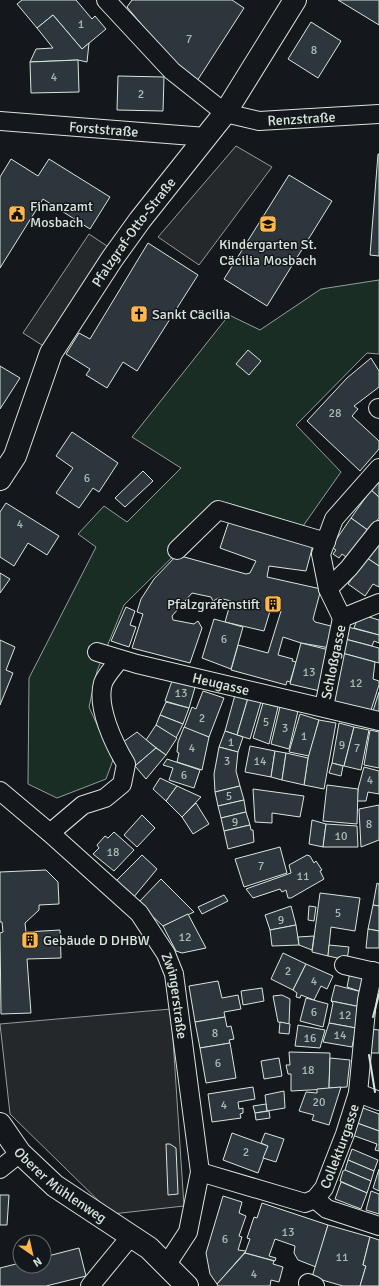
<svg xmlns="http://www.w3.org/2000/svg" width="379" height="1286" viewBox="0 0 379 1286" font-family="Signika,sans-serif">
<rect width="100%" height="100%" fill="#14181c"/>
<polygon fill="#1a2d24" stroke="#939e99" points="379,280 379,354 367,353 296,425 341,472 303,526 227,503 124,605 97,671 89,707 113,760 106,779 57,798 28,784 29,678 96,547 78,534 104,506 127,522 181,468 132,437 229,315 260,330 321,289"/>
<g fill="#24282b" stroke="#939e99">
<polygon points="236,146 272,167 199,265 158,237"/>
<polygon points="89,234 110,248 45,347 23,333"/>
<polygon points="171,1009 184,1206 112,1214 10,1114 0,1024"/>
</g>
<g fill="#2c363c" stroke="#d8e6dc">
<polygon points="22,0 76,0 92,19 95,16 106,29 82,49 53,15 37,28 17,4"/>
<polygon points="132,0 232,0 244,8 197,81 180,71 127,7"/>
<polygon points="338,0 379,0 379,25"/>
<polygon points="53,15 82,49 89,43 87,62 78,60 30,62 36,49 53,48 37,28"/>
<polygon points="311,22 341,41 318,78 288,59"/>
<polygon points="78,60 79,92 31,93 30,62"/>
<polygon points="118,76 164,77 163,111 117,110"/>
<polygon points="378,154 379,154 379,256 370,255"/>
<polygon points="11,159 38,176 49,159 110,197 90,229 43,199 0,268 0,177"/>
<polygon points="289,175 332,201 267,306 224,279"/>
<polygon points="148,243 198,275 137,371 123,362 107,388 86,375 90,369 66,354 79,333 90,339"/>
<polygon points="248,350 261,361 249,375 236,364"/>
<polygon points="371,358 379,371 379,387 354,406 358,409 352,416 379,441 379,449 360,471 307,421 347,378"/>
<polygon points="0,366 20,378 0,409"/>
<polygon points="72,432 118,463 99,492 93,488 79,508 56,493 73,468 56,456"/>
<polygon points="143,471 153,481 125,507 115,498"/>
<polygon points="379,480 379,497 371,490"/>
<polygon points="371,490 379,497 379,518 369,531 351,518"/>
<polygon points="6,503 59,536 47,555 28,543 14,566 0,557 0,512"/>
<polygon points="351,518 369,531 349,559 342,554 339,558 333,554 336,550 331,547"/>
<polygon points="229,521 313,545 306,571 269,566 267,577 321,589 313,619 315,622 335,627 330,648 301,643 283,637 278,655 293,659 292,661 296,662 290,682 287,681 286,685 231,670 238,645 268,653 281,611 271,608 264,631 225,622 231,601 219,598 213,601 211,597 192,593 172,616 173,620 194,624 198,621 202,628 190,663 132,648 143,614 137,612 141,599 154,579 177,555 246,574 250,573 256,561 220,548"/>
<polygon points="379,542 379,566 367,558"/>
<polygon points="367,558 379,566 379,587 373,584 365,596 348,584"/>
<polygon points="0,573 10,579 0,593"/>
<polygon points="126,607 135,611 130,625 136,627 129,647 111,641"/>
<polygon points="359,614 379,620 379,635 354,628"/>
<polygon points="214,619 243,627 231,669 202,658"/>
<polygon points="348,627 379,635 379,643 374,641 372,646 345,639"/>
<polygon points="345,639 379,648 379,663 342,653"/>
<polygon points="0,640 15,647 6,670 13,673 0,705"/>
<polygon points="301,643 329,650 320,691 290,684"/>
<polygon points="342,653 375,662 373,679 379,681 379,685 371,710 328,700"/>
<polygon points="173,678 196,684 189,708 165,701"/>
<polygon points="203,691 224,698 209,737 184,728 192,707 196,709"/>
<polygon points="379,692 379,713 373,711"/>
<polygon points="235,695 248,698 237,735 225,731"/>
<polygon points="248,698 261,702 250,739 237,735"/>
<polygon points="166,702 189,708 183,724 160,715"/>
<polygon points="263,703 278,707 269,744 253,738"/>
<polygon points="280,707 298,711 289,749 271,744"/>
<polygon points="300,714 319,720 309,756 289,752"/>
<polygon points="160,715 183,724 176,738 156,725"/>
<polygon points="319,720 336,723 324,789 304,785 308,758"/>
<polygon points="339,723 354,727 344,766 332,763"/>
<polygon points="156,725 177,738 166,755 146,740"/>
<polygon points="184,727 209,737 202,770 177,762 179,753 177,752 178,742"/>
<polygon points="354,727 369,730 361,770 344,766"/>
<polygon points="370,730 379,732 379,768 364,765"/>
<polygon points="225,731 243,737 238,752 219,747"/>
<polygon points="137,732 156,748 135,766 119,745"/>
<polygon points="250,746 275,751 271,777 245,772"/>
<polygon points="219,747 238,752 236,771 240,786 215,792 214,774"/>
<polygon points="156,748 166,755 146,779 135,766"/>
<polygon points="275,751 286,753 282,780 271,777"/>
<polygon points="286,753 308,758 304,785 282,780"/>
<polygon points="167,759 200,770 194,788 169,780 173,768 163,765"/>
<polygon points="332,763 343,766 341,776 329,773"/>
<polygon points="364,767 379,771 379,794 368,792 366,801 357,801 358,789"/>
<polygon points="160,778 177,786 166,801 153,789"/>
<polygon points="327,785 358,789 357,824 323,821"/>
<polygon points="177,786 201,797 182,817 166,801"/>
<polygon points="240,786 244,800 218,806 215,792"/>
<polygon points="253,789 304,796 300,817 272,813 272,823 255,822"/>
<polygon points="244,800 246,812 221,818 218,806"/>
<polygon points="196,803 209,824 193,834 182,817"/>
<polygon points="379,805 379,840 361,847 359,809"/>
<polygon points="246,812 250,825 224,831 221,818"/>
<polygon points="142,815 155,828 137,847 124,835"/>
<polygon points="312,820 326,824 323,847 309,844"/>
<polygon points="326,824 357,826 358,847 323,847"/>
<polygon points="250,825 251,830 253,830 254,842 228,849 224,831"/>
<polygon points="114,832 134,850 114,871 93,854 99,848 97,845 105,836 108,838"/>
<polygon points="280,847 287,873 244,887 235,859"/>
<polygon points="142,855 157,869 133,898 115,882"/>
<polygon points="307,855 310,856 314,863 316,861 322,870 320,871 324,879 291,898 288,898 286,890 282,892 280,889 253,898 246,889 291,873 289,865"/>
<polygon points="46,870 58,882 59,904 39,905 39,910 25,923 26,932 60,930 61,958 27,959 31,1013 1,1014 0,933 3,932 2,922 0,922 0,872"/>
<polygon points="161,879 194,912 163,926 138,903"/>
<polygon points="377,883 379,884 379,906 373,905"/>
<polygon points="320,893 360,898 355,931 331,927 328,956 312,952"/>
<polygon points="224,895 228,901 202,914 198,907"/>
<polygon points="373,905 379,906 379,931 368,929"/>
<polygon points="291,906 296,925 270,930 265,915"/>
<polygon points="309,906 316,907 314,921 308,920"/>
<polygon points="188,914 206,948 182,953 176,951 163,926"/>
<polygon points="296,925 299,945 272,946 270,930"/>
<polygon points="368,929 379,931 379,948 366,948"/>
<polygon points="314,936 312,950 299,945 298,937"/>
<polygon points="329,945 349,947 347,960 328,956"/>
<polygon points="283,953 306,964 293,990 271,979"/>
<polygon points="306,964 333,976 327,989 321,986 314,1000 301,995 300,998 296,997 297,993 293,990"/>
<polygon points="350,972 365,976 362,992 347,987"/>
<polygon points="218,981 222,998 238,995 241,1009 224,1012 225,1017 195,1022 189,986"/>
<polygon points="335,985 362,992 361,1007 331,1001"/>
<polygon points="262,988 264,1001 243,1005 241,991"/>
<polygon points="282,995 290,999 289,1024 278,1022 273,996"/>
<polygon points="306,998 328,1004 323,1027 300,1021"/>
<polygon points="331,1001 361,1007 356,1028 329,1023 333,1003"/>
<polygon points="225,1017 227,1027 231,1026 234,1039 229,1040 230,1043 200,1048 195,1022"/>
<polygon points="280,1022 290,1024 289,1034 279,1033"/>
<polygon points="329,1023 356,1028 352,1047 323,1042"/>
<polygon points="298,1025 325,1030 320,1048 295,1046"/>
<polygon points="370,1029 379,1030 379,1053 368,1053"/>
<polygon points="230,1043 236,1078 206,1083 200,1048"/>
<polygon points="289,1052 330,1053 329,1089 291,1091 291,1074 288,1074 286,1065 290,1065"/>
<polygon points="279,1058 282,1076 264,1079 261,1061"/>
<polygon points="330,1058 350,1060 347,1087 329,1088"/>
<polygon points="253,1087 255,1099 238,1102 239,1109 243,1108 243,1113 240,1114 241,1118 212,1122 208,1094"/>
<polygon points="341,1087 329,1125 312,1120 314,1115 299,1111 306,1092 317,1093 317,1089"/>
<polygon points="284,1091 285,1108 267,1111 265,1095"/>
<polygon points="266,1104 267,1111 255,1113 253,1106"/>
<polygon points="363,1108 379,1114 379,1131 357,1123"/>
<polygon points="269,1111 270,1118 256,1120 255,1113"/>
<polygon points="357,1123 379,1131 379,1151 375,1150 377,1144 352,1135"/>
<polygon points="232,1133 268,1146 258,1173 223,1160"/>
<polygon points="265,1133 284,1139 276,1162 263,1158 268,1146 261,1143"/>
<polygon points="166,1144 170,1144 176,1148 178,1194 168,1195"/>
<polygon points="352,1149 378,1160 374,1171 348,1160"/>
<polygon points="348,1160 374,1171 371,1181 345,1170"/>
<polygon points="379,1169 379,1191 373,1188"/>
<polygon points="345,1170 371,1181 367,1193 340,1181 343,1171"/>
<polygon points="341,1182 367,1193 361,1209 335,1199"/>
<polygon points="371,1191 379,1194 379,1214 366,1210"/>
<polygon points="0,1195 9,1195 7,1225 0,1225"/>
<polygon points="223,1196 242,1202 239,1213 246,1216 239,1236 242,1237 238,1250 246,1251 217,1284 210,1274 206,1253"/>
<polygon points="262,1203 328,1225 316,1267 298,1260 294,1253 295,1246 275,1239 269,1256 276,1258 275,1261 245,1253 250,1239 247,1238 254,1217 257,1218"/>
<polygon points="328,1225 370,1237 363,1265 366,1266 360,1286 343,1286 312,1277"/>
<polygon points="370,1237 379,1240 379,1286 360,1286 366,1266 363,1265"/>
<polygon points="79,1248 86,1276 46,1286 0,1286 0,1268 20,1263 20,1266 44,1266 44,1257"/>
<polygon points="245,1253 274,1261 273,1264 283,1267 279,1282 271,1280 270,1286 218,1286 217,1284"/>
</g>
<g fill="none" stroke-linecap="round" stroke-linejoin="round">
<defs>
<g id="street">
<path id="s1" d="M 106,0 L 172,71 L 225,113 L 259,121 L 379,114"/>
<path id="s2" d="M 0,121 L 206,137"/>
<polyline points="378,408 379,409"/>
<polyline points="177,550 218,510 326,542"/>
<polyline points="328,589 349,568 379,530"/>
<polyline points="342,618 379,603"/>
<path id="s3" d="M 97,652 L 137,664 L 379,721"/>
<path id="s4" d="M 324,707 L 342,618 L 328,589 L 321,554 L 334,519 L 379,468"/>
<path id="s5" d="M 0,791 L 50,833 L 139,913 L 166,954 L 174,974 L 200,1172 L 188,1232 L 167,1264"/>
<path d="M 50,833 L 83,805 L 105,798 L 122,784 L 126,764 C 114,744 96,707 103,683 C 106,675 114,667 119,660"/>
<polyline points="344,965 379,973"/>
<polyline points="358,1093 379,1101"/>
<polyline points="0,1169 20,1153"/>
<path id="s6" d="M 200,1172 L 305,1203 L 315,1199 L 324,1188 L 345,1134 L 358,1093 L 367,1000 L 373,971"/>
<polyline points="315,1199 327,1209 379,1226"/>
<polyline points="308,1283 315,1286"/>
<polyline points="90,1286 131,1236"/>
</g>
<g id="secondary">
<path id="s7" d="M 0,479 L 15,456 L 51,353 L 112,259 L 140,220 L 225,113 L 295,0"/>
<path id="s8" d="M 0,1124 L 20,1153 L 55,1186 L 149,1248 L 187,1286"/>
</g>
</defs>
<use href="#street" stroke="#d8e6dc" stroke-width="20"/>
<use href="#secondary" stroke="#d8e6dc" stroke-width="24"/>
<use href="#street" stroke="#14181c" stroke-width="18"/>
<use href="#secondary" stroke="#14181c" stroke-width="22"/>
<g stroke="#d8e6dc" stroke-width="2">
<polyline points="373,1017 379,994"/>
<polyline points="369,1055 375,1092"/>
</g>
</g>
<defs>
<symbol id="civic-square" viewBox="-11 -11 22 22"><rect x="-9" y="-9" width="18" height="18" rx="4" fill="#ffb74d" stroke="#14181c"/><path d="M-.6-6.5H3V-4.5H.6V-3L4-1V1h2V6H-6V1h2V-1L-.6-3ZM-1.2 2.5V6h2.4V2.5Z" fill="#111"/></symbol>
<symbol id="school-square" viewBox="-11 -11 22 22"><rect x="-9" y="-9" width="18" height="18" rx="4" fill="#ffb74d" stroke="#14181c"/><path d="M0-5L7-2L0 1L-7-2ZM-4 1L0 2.5L4 1V4Q0 6-4 4Z" fill="#111"/></symbol>
<symbol id="church-square" viewBox="-11 -11 22 22"><rect x="-9" y="-9" width="18" height="18" rx="4" fill="#ffb74d" stroke="#14181c"/><path d="M-1.2-6h2.4v3.5h3.3v2.4h-3.3V6h-2.4V-.1h-3.3v-2.4h3.3Z" fill="#111"/></symbol>
<symbol id="building-square" viewBox="-11 -11 22 22"><rect x="-9" y="-9" width="18" height="18" rx="4" fill="#ffb74d" stroke="#14181c"/><path d="M-4-6H4V6H1V3H-1V6H-4ZM-2.5-4.3h1.7v1.8h-1.7ZM.8-4.3h1.7v1.8H.8ZM-2.5-1h1.7V.8h-1.7ZM.8-1h1.7V.8H.8Z" fill="#111"/></symbol>
</defs>
<g fill-rule="evenodd">
<use href="#civic-square" x="7" y="204" width="20" height="20"/>
<use href="#school-square" x="258" y="214" width="20" height="20"/>
<use href="#church-square" x="129" y="304" width="20" height="20"/>
<use href="#building-square" x="263" y="594" width="20" height="20"/>
<use href="#building-square" x="20" y="930" width="20" height="20"/>
</g>
<g text-anchor="middle" stroke-width="3" stroke-linejoin="round" paint-order="stroke">
<g font-size="12" fill="#adbab4">
<text x="81" y="28">1</text>
<text x="189" y="43">7</text>
<text x="314" y="54">8</text>
<text x="54" y="81">4</text>
<text x="141" y="98">2</text>
<text x="335" y="417">28</text>
<text x="87" y="482">6</text>
<text x="20" y="528">4</text>
<text x="224" y="643">6</text>
<text x="309" y="676">13</text>
<text x="356" y="687">12</text>
<text x="181" y="697">13</text>
<text x="202" y="722">2</text>
<text x="266" y="726">5</text>
<text x="285" y="732">3</text>
<text x="304" y="740">1</text>
<text x="231" y="746">1</text>
<text x="342" y="749">9</text>
<text x="192" y="752">4</text>
<text x="357" y="752">7</text>
<text x="227" y="765">3</text>
<text x="260" y="765">14</text>
<text x="184" y="779">6</text>
<text x="370" y="784">4</text>
<text x="229" y="800">5</text>
<text x="235" y="826">9</text>
<text x="369" y="828">8</text>
<text x="341" y="840">10</text>
<text x="113" y="856">18</text>
<text x="261" y="870">7</text>
<text x="303" y="880">11</text>
<text x="338" y="917">5</text>
<text x="281" y="924">9</text>
<text x="185" y="941">12</text>
<text x="288" y="975">2</text>
<text x="314" y="985">4</text>
<text x="314" y="1016">6</text>
<text x="345" y="1019">12</text>
<text x="215" y="1037">8</text>
<text x="340" y="1039">14</text>
<text x="310" y="1042">16</text>
<text x="218" y="1067">6</text>
<text x="308" y="1074">18</text>
<text x="319" y="1106">20</text>
<text x="224" y="1109">4</text>
<text x="246" y="1156">2</text>
<text x="288" y="1236">13</text>
<text x="225" y="1243">6</text>
<text x="342" y="1261">11</text>
<text x="254" y="1278">4</text>
</g>
<g font-size="14" fill="#d8e6dc" stroke="#14181c">
<text dy="5" stroke="none"><textPath href="#s1" startOffset="242">Renzstraße</textPath></text>
<text dy="5" stroke="none"><textPath href="#s2" startOffset="104">Forststraße</textPath></text>
<text dy="5" stroke="none"><textPath href="#s7" startOffset="283">Pfalzgraf-Otto-Straße</textPath></text>
<text dy="5" stroke="none"><textPath href="#s4" startOffset="46">Schloßgasse</textPath></text>
<text dy="5" stroke="none"><textPath href="#s3" startOffset="128">Heugasse</textPath></text>
<text dy="5" stroke="none"><textPath href="#s5" startOffset="277">Zwingerstraße</textPath></text>
<text dy="5" stroke="none"><textPath href="#s6" startOffset="179">Collekturgasse</textPath></text>
<text dy="5" stroke="none"><textPath href="#s8" startOffset="87">Oberer Mühlenweg</textPath></text>
</g>
<g font-size="14" fill="#d8e6dc" stroke="#14181c" text-anchor="start">
<text x="30" y="211">Finanzamt<tspan x="30" dy="16">Mosbach</tspan></text>
<text x="268" y="249" text-anchor="middle">Kindergarten St.<tspan x="268" dy="16">Cäcilia Mosbach</tspan></text>
<text x="152" y="319">Sankt Cäcilia</text>
<text x="260" y="609" text-anchor="end">Pfalzgrafenstift</text>
<text x="43" y="945">Gebäude D DHBW</text>
</g>
</g>
<g transform="translate(32 1254) rotate(146)"><circle r="19" fill="#14181c" stroke="#626a69"/>
<path d="M0-3L7 15L0 10L-7 15Z" fill="#ffb74d"/>
<text y="-6" font-size="11" font-weight="bold" text-anchor="middle" fill="#d8e6dc">N</text>
</g>
</svg>
